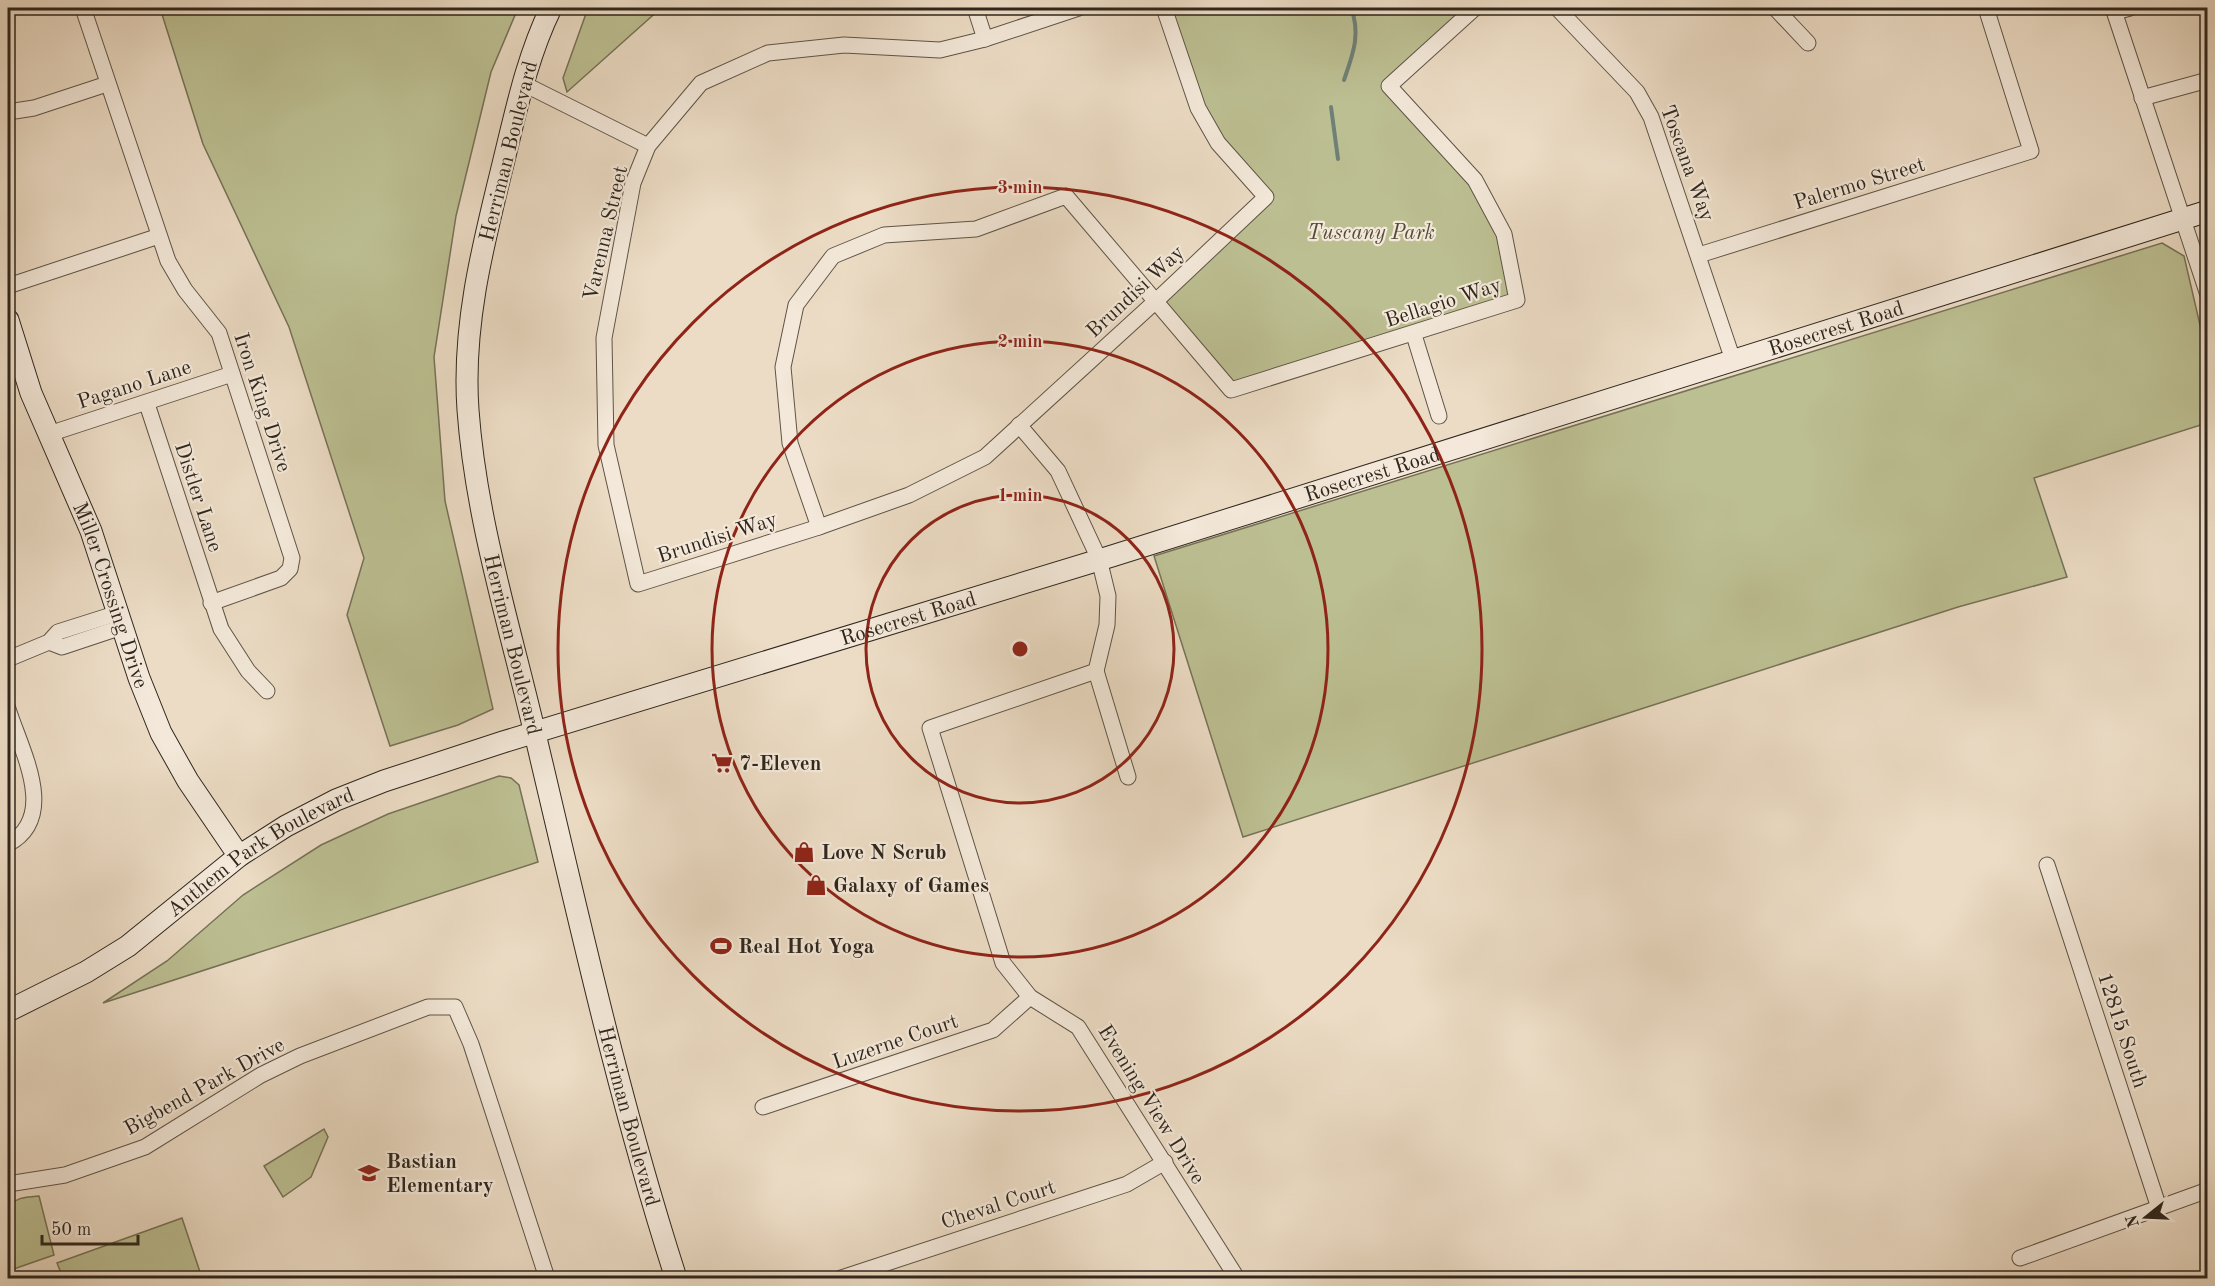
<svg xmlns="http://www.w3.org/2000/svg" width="2215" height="1286" viewBox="0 0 2215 1286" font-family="'Old Standard TT',serif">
<rect width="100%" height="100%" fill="#ecdcc5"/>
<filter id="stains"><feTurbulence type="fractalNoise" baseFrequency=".00333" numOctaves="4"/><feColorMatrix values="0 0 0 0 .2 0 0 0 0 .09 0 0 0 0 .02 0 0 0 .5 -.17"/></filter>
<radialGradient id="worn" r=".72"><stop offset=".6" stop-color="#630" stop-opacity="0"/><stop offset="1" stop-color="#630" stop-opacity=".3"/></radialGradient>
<g fill="#bcbf92" stroke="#767258" stroke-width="1.5">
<polygon points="160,8 518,8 491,72 456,216 434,357 445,501 493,709 458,725 390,746 347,615 364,558 289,327 203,144"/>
<polygon points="588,8 661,8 567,92 563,78"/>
<polygon points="1164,8 1475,8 1389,86 1475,180 1504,234 1517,300 1231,390 1157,300 1266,197 1218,143"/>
<polygon points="2162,243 2184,256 2207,355 2207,423 2034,478 2067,577 1958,607 1243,837 1154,556"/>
<polygon points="499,776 511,778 519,785 538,862 103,1003 167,961 243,895 321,845 388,814"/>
<polygon points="324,1129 328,1137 311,1177 283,1197 264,1166"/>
<path d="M 39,1196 L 54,1255 L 8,1271 L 8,1209 C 15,1197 25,1197 39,1196 Z"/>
<polygon points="182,1218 202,1278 63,1278 57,1263"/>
</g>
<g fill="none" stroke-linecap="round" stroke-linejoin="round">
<g stroke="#6f8077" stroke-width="4">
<path d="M 1344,80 C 1353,54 1361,34 1351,8"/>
<polyline points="1331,107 1338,159"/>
</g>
<defs>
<g id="street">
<polyline points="83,8 168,261 185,290 219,333 292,558 290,569 281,578 211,603"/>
<polyline points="975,8 985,39"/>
<polyline points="1079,8 985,39 940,50 844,45 768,53 701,83 648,146 633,183 604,338 606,445 638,584 819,527 909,495 985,457 1157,300 1266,197 1218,143 1198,108 1164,8"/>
<polyline points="1557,8 1637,92 1651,117 1733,360"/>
<polyline points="1775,8 1808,43"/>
<polyline points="2113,8 2208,295"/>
<polyline points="2115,12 2130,8"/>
<polyline points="522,83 648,146"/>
<polyline points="2142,98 2208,80"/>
<polyline points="8,112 34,108 107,84"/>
<polyline points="1699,255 2031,151 1986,8"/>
<polyline points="8,286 159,236"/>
<polyline points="1414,335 1439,416"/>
<polyline points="147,404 221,629 248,671 267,691"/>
<polyline points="1019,425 1058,471 1099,559 1108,596 1107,625 1096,671"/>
<polyline points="49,434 232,374"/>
<polyline points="819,527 790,443 783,367 796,305 833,256 884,235 976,229 1066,196 1231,390 1517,300 1504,234 1475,180 1389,86 1475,8"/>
<polyline points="49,642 62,647 122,627"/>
<polyline points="8,659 49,642 58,632 118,613"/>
<polyline points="1096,671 930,728 1003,963 1030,997 1078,1027 1237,1278"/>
<polyline points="1096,671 1128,777"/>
<path d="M 8,709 C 21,750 59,817 8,844"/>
<polyline points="2047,865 2159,1208"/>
<polyline points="763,1107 993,1030 1030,997"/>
<polyline points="8,1184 65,1175 145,1147 261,1075 300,1056 428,1007 455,1007 471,1044 547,1278"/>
<polyline points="2020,1258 2208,1190"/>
<polyline points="841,1278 1127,1184 1165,1162"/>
</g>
<g id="secondary">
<path id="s1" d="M 551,8 C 527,57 516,111 503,164 C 483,245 462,326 468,410 C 476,521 511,630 536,738 C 579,919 619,1101 676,1278"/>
<path id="s2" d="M 8,320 L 31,393 L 91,531 L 139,678 L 161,733 L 188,781 L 239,856"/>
<path id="s3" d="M 8,1011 L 86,972 L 128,946 L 239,856 L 286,826 L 336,800 L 384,781 L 503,742 L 1112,556 L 2208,211"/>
</g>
</defs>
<use href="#street" stroke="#5e5447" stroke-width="17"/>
<use href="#secondary" stroke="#2f261d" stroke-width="23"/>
<use href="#street" stroke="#f3e8d9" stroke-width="15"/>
<use href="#secondary" stroke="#f3e8d9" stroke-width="21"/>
</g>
<g fill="none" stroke="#8f2418" stroke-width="3">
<circle cx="1020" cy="649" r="154"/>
<circle cx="1020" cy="649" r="308"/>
<circle cx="1020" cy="649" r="462"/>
</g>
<defs>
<symbol id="supermarket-bare" viewBox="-9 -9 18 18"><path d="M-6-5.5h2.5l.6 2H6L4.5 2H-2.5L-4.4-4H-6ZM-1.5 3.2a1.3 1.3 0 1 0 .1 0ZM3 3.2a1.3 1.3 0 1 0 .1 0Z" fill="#8f2418" stroke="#f3e8d9" stroke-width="2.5" paint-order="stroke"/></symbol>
<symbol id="shop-bare" viewBox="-9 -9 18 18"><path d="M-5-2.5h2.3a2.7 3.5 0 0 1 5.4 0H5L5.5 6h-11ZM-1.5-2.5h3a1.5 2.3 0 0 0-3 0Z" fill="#8f2418" stroke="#f3e8d9" stroke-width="2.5" paint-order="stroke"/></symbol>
<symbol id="stadium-bare" viewBox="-9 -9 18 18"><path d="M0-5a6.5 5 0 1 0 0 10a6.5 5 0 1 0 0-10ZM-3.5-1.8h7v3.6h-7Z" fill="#8f2418" stroke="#f3e8d9" stroke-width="2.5" paint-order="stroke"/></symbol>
<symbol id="school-bare" viewBox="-9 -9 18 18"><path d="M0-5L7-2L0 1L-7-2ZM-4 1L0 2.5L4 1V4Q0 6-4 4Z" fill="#8f2418" stroke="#f3e8d9" stroke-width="2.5" paint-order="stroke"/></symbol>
</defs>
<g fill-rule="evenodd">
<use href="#supermarket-bare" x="707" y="748" width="30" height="30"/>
<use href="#shop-bare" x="789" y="837" width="30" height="30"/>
<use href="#shop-bare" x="801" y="870" width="30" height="30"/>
<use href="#stadium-bare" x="706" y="931" width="30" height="30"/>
<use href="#school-bare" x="354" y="1158" width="30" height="30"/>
</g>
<g text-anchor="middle" stroke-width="4.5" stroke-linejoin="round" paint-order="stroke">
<g font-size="21" fill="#2f261d" stroke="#f3e8d9">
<text transform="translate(508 151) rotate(-76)" y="7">Herriman Boulevard</text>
<text transform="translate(1688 163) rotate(70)" y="7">Toscana Way</text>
<text transform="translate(1859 183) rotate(-17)" y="7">Palermo Street</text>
<text transform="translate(605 233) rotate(-77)" y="7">Varenna Street</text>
<text transform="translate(1135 291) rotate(-43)" y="7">Brundisi Way</text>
<text transform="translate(1443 302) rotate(-18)" y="7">Bellagio Way</text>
<text dy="7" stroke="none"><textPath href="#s3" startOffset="1964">Rosecrest Road</textPath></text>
<text transform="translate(134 384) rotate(-18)" y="7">Pagano Lane</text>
<text transform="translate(263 402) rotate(72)" y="7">Iron King Drive</text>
<text dy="7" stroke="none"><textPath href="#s3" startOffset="1478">Rosecrest Road</textPath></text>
<text transform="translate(199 497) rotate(72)" y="7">Distler Lane</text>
<text transform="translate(717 537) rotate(-18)" y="7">Brundisi Way</text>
<text dy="7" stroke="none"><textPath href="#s2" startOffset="294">Miller Crossing Drive</textPath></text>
<text dy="7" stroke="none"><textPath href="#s3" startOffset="992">Rosecrest Road</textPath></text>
<text dy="7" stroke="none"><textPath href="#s1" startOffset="652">Herriman Boulevard</textPath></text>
<text dy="7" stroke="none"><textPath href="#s3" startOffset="300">Anthem Park Boulevard</textPath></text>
<text transform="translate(2123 1030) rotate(72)" y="7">12815 South</text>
<text transform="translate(895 1041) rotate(-19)" y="7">Luzerne Court</text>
<text transform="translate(204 1086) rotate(-29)" y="7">Bigbend Park Drive</text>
<text transform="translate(1152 1104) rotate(58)" y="7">Evening View Drive</text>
<text dy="7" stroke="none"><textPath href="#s1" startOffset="1138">Herriman Boulevard</textPath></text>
<text transform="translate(998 1204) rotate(-18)" y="7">Cheval Court</text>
</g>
<g font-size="21" font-style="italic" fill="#524c3a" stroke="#f3e8d9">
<text x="1371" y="239">Tuscany Park</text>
</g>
<g font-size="21" font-weight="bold" fill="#2f261d" stroke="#f3e8d9" text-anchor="start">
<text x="739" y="770">7-Eleven</text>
<text x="821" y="859">Love N Scrub</text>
<text x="833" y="892">Galaxy of Games</text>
<text x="738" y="953">Real Hot Yoga</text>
<text x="386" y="1168">Bastian<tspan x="386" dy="24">Elementary</tspan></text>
</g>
</g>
<circle cx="1020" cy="649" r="9" fill="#8f2418" stroke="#f3e8d9" stroke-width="3"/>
<g font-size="18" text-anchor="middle" font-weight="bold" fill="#8f2418" stroke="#f3e8d9" stroke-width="4.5" stroke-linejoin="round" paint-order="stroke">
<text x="1020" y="193">3 min</text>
<text x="1020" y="347">2 min</text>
<text x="1020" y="501">1 min</text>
</g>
<rect width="2215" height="1286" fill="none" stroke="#ecdcc5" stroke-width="30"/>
<rect x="9" y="9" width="2197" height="1268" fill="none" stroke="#2f261d" stroke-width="3"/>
<rect x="15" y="15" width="2185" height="1256" fill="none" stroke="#2f261d" stroke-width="1.5"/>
<g transform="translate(2146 1217) rotate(252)" stroke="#f3e8d9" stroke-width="4.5" paint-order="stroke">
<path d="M0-4.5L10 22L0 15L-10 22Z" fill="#2f261d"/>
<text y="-9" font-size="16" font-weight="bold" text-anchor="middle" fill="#2f261d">N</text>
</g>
<path d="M42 1235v9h96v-9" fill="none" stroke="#2f261d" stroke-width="3"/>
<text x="51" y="1235" font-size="18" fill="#2f261d" stroke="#f3e8d9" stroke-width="4.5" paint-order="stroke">50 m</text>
<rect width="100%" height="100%" filter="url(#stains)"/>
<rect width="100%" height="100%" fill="url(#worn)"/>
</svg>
